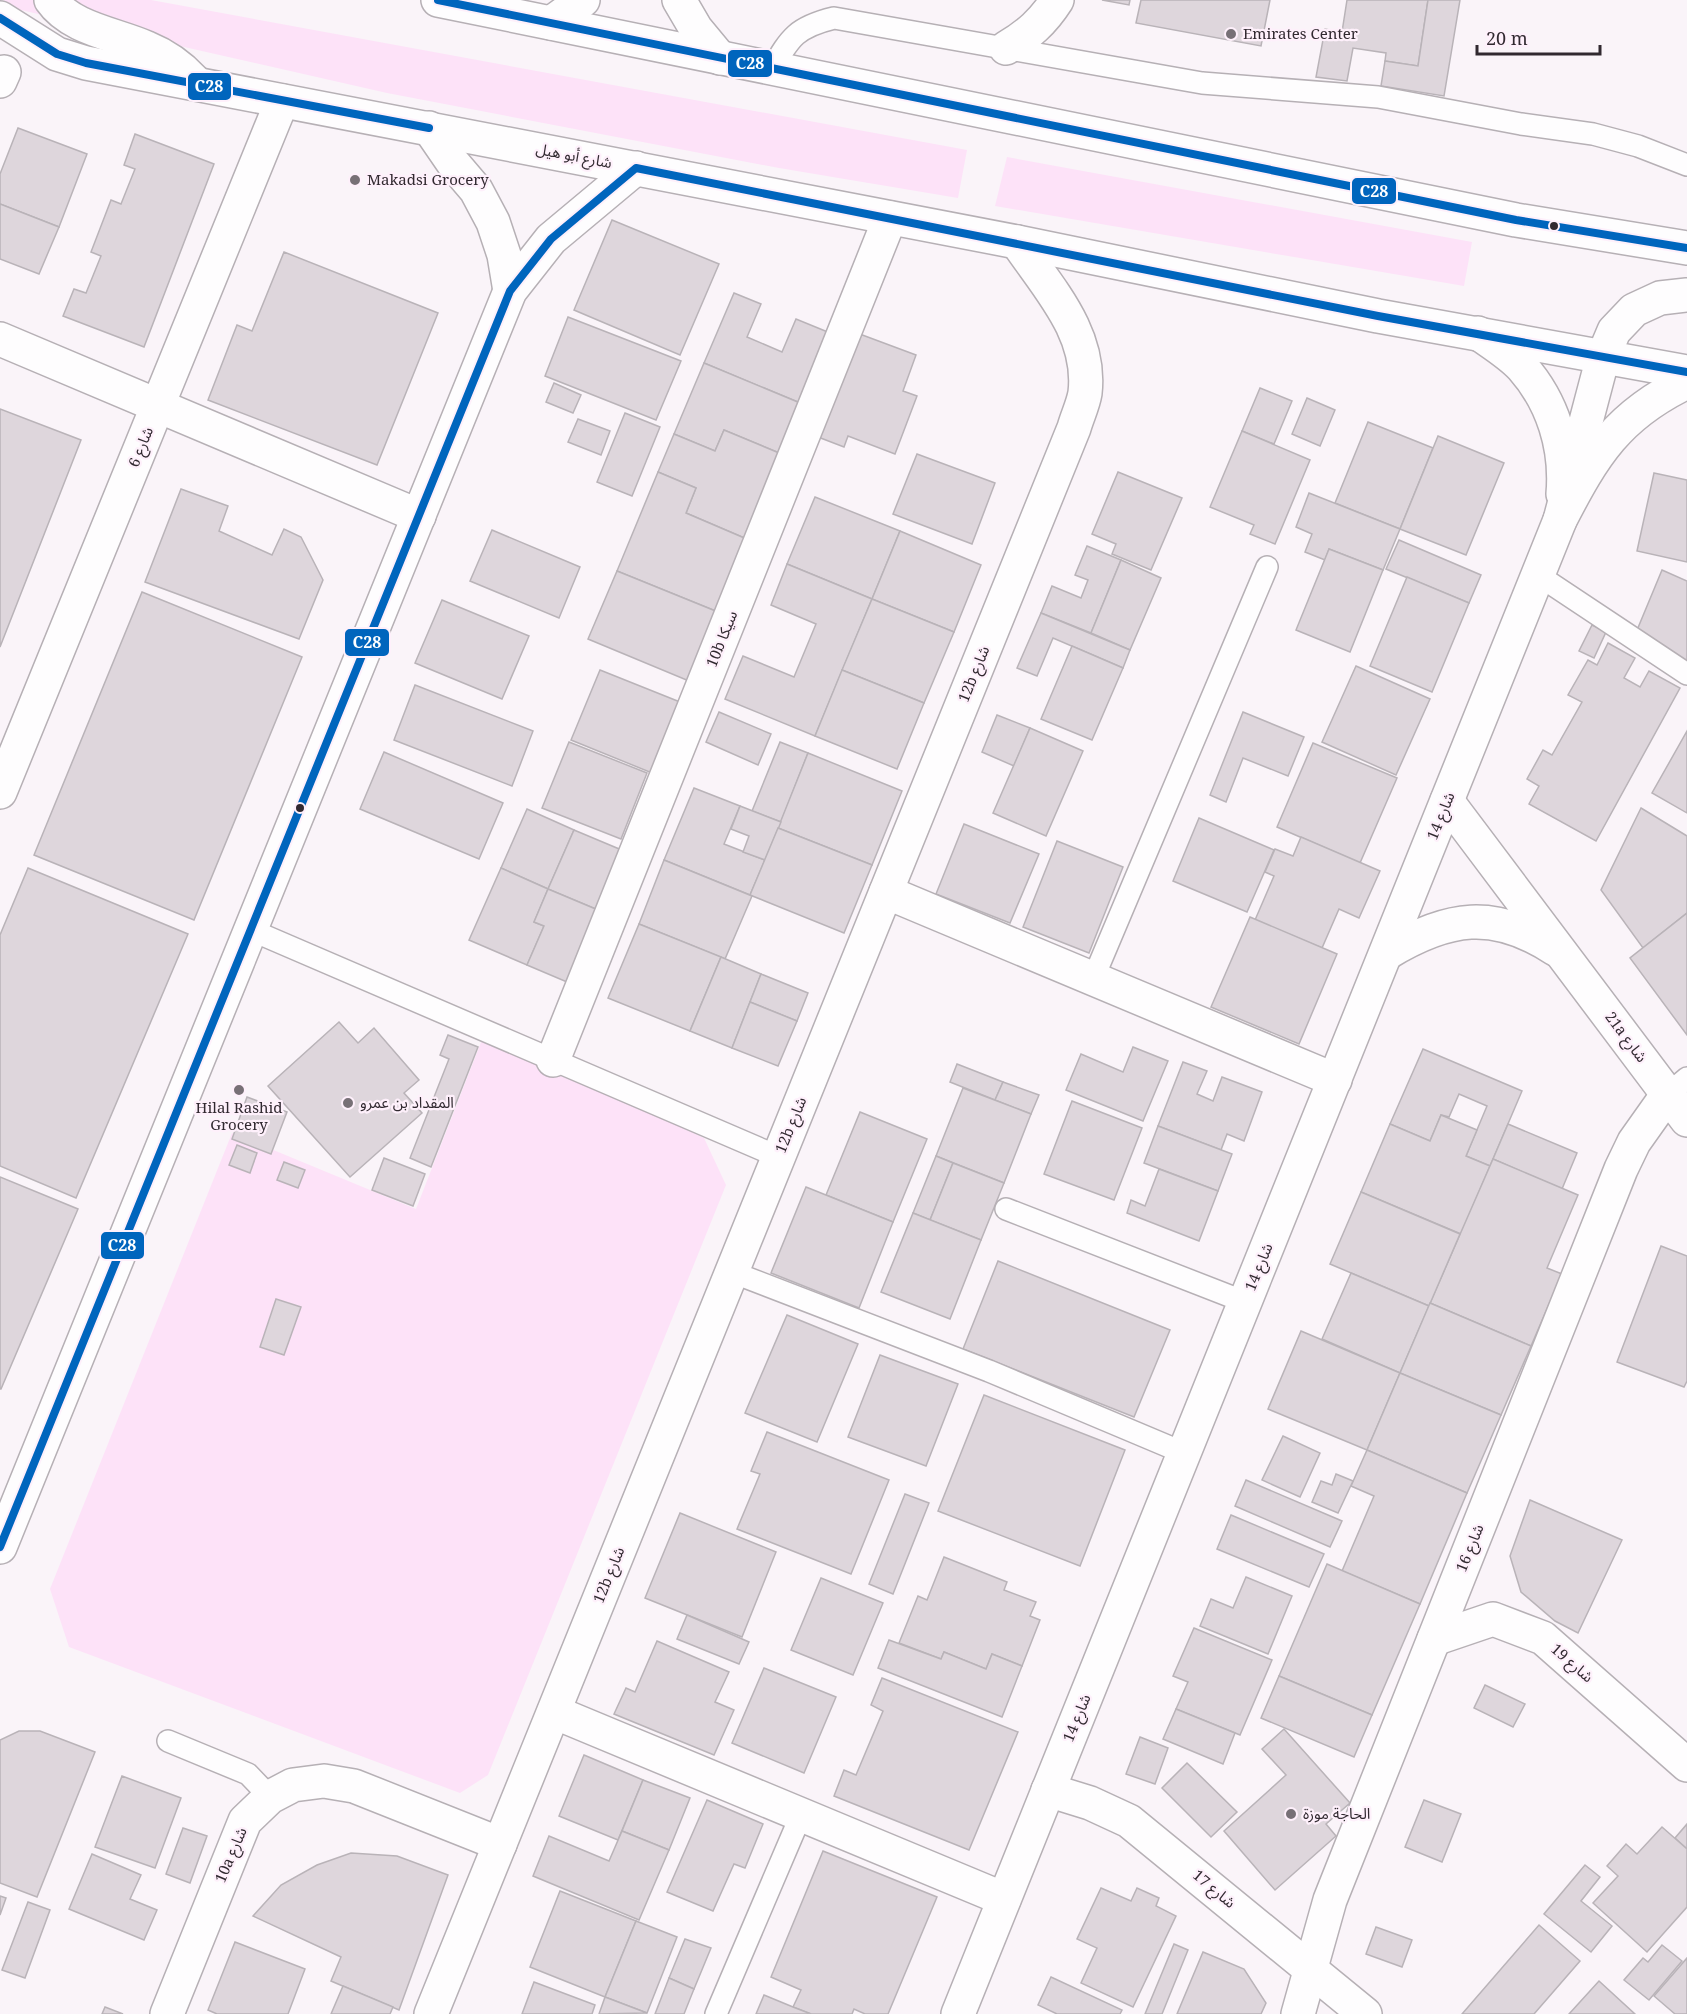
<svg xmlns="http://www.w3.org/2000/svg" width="1687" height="2014" viewBox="0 0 1687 2014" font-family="'Noto Serif','Noto Sans Arabic',serif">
<rect width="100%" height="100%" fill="#faf4f9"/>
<g fill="#fde2f8">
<polygon points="4,0 151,0 967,150 958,198 779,168 387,93 3,6"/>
<polygon points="1007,157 1472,242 1464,286 995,206"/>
<polygon points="485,1032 704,1138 726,1185 488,1775 460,1793 69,1647 50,1589 232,1133 416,1209"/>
</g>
<g fill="#ded6dc" stroke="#b9b3b8" stroke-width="1.5">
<polygon points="1102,0 1130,0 1129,5"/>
<polygon points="1141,0 1270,0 1261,46 1136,23"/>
<polygon points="1347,0 1428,0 1418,66 1385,61 1386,53 1353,48 1347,81 1316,77 1325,29 1342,32"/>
<polygon points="1428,0 1460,0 1444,96 1381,86 1385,61 1418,66"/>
<polygon points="18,128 87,154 59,227 0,204 0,174"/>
<polygon points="135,134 214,164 144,347 63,316 74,289 86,293 101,256 91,252 111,200 121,204 135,169 124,165"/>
<polygon points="0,204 59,227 39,274 0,259"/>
<polygon points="612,220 719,264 680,355 574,310"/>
<polygon points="284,252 438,313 377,465 208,400 237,325 252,331"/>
<polygon points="734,293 761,304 747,337 782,352 796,319 835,335 805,405 704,363"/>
<polygon points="568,317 681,361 656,420 545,376"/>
<polygon points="857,333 916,355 903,391 917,396 895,454 848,436 844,447 818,437"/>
<polygon points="704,363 805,405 784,455 724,430 715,451 674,434"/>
<polygon points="554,383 581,395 573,413 546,402"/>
<polygon points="1260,388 1292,401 1274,444 1242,431"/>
<polygon points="1307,398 1335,410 1320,446 1292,434"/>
<polygon points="0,409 81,440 0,647"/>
<polygon points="625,413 660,427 632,496 597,482"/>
<polygon points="578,419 610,431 601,455 568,442"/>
<polygon points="1368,422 1433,448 1400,529 1335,503"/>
<polygon points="724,430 784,455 749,540 686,513 696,488 658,472 674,434 715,451"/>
<polygon points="1242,431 1310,460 1275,544 1250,534 1254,525 1210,507"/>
<polygon points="1438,436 1504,463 1466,555 1400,529"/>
<polygon points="917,454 995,483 972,544 893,514"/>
<polygon points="658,472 696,488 686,513 749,540 718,612 617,571"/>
<polygon points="1118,472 1182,498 1151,570 1112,554 1116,544 1092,534"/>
<polygon points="1654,473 1687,480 1687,562 1637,551"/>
<polygon points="181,489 228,506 219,531 272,555 284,529 301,537 323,580 299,639 145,582"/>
<polygon points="1309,493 1400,529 1383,570 1329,549 1325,560 1305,552 1312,534 1296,527"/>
<polygon points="815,497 900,531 872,599 787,564"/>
<polygon points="492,530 580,567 559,618 470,581"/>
<polygon points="900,531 981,565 954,632 872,599"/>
<polygon points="1399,540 1481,575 1469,603 1386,569"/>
<polygon points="1087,546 1121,560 1091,633 1041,613 1052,586 1081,598 1088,580 1075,575"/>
<polygon points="1329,549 1383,570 1350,652 1296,630"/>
<polygon points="1121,560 1161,578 1130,650 1091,633"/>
<polygon points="787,564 872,599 815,736 725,699 743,656 794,677 816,624 771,605"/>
<polygon points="1662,570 1687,581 1687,667 1635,635"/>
<polygon points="617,571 718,612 689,681 588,639"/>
<polygon points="1407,577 1469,603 1432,692 1370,666"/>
<polygon points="142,592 302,657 194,920 34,855"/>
<polygon points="872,599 954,632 924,703 842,670"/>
<polygon points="442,600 529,636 502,699 415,663"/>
<polygon points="1041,613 1130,650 1123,668 1053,638 1037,676 1017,668"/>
<polygon points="1592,625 1606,632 1594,658 1579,651"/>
<polygon points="1608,643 1635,658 1624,678 1640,687 1649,671 1680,688 1596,841 1529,804 1539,786 1527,779 1543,750 1552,755 1582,702 1568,695 1588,660 1597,665"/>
<polygon points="1072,646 1123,668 1092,740 1041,719"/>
<polygon points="1356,666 1430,699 1396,775 1322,742"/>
<polygon points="600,670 685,704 657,775 571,740"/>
<polygon points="842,670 924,703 897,769 815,736"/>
<polygon points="415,685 533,731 512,786 394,740"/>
<polygon points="719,712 771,734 758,765 706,742"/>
<polygon points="1243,712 1304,737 1288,776 1243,758 1226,802 1210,795"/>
<polygon points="997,715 1030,728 1014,766 982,752"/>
<polygon points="1030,728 1083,751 1046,836 993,813"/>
<polygon points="1687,731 1687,813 1652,793"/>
<polygon points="569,742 647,773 621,839 542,808"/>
<polygon points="780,742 808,753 781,822 752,811"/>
<polygon points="1313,743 1397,778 1360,863 1277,827"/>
<polygon points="384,752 503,803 479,859 360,809"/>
<polygon points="808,753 902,791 872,865 778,828"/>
<polygon points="694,788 740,806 724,844 765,860 750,895 664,860"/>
<polygon points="740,806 781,822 765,860 743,852 749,836 731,829"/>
<polygon points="1641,808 1687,836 1687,913 1643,948 1601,890"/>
<polygon points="527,809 574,830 548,889 501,868"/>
<polygon points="1199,818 1274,850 1247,912 1173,881"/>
<polygon points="964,824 1039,854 1010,923 936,894"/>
<polygon points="778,828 872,865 844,933 750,895"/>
<polygon points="574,830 624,851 598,910 548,889"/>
<polygon points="1301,837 1380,871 1359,918 1339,909 1322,948 1255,920 1274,876 1265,872 1275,849 1293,856"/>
<polygon points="1057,841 1123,867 1089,953 1023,927"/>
<polygon points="664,860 752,896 725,959 639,924"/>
<polygon points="28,868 188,934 76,1198 0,1166 0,935"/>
<polygon points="501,868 548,889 534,922 544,926 527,965 469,940"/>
<polygon points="548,889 598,910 567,982 527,965 544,926 534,922"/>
<polygon points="1687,913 1687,1035 1630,958"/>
<polygon points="1250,917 1337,954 1299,1044 1211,1007"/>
<polygon points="639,924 721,957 690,1031 608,998"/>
<polygon points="721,957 761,974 732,1048 690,1031"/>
<polygon points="761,974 808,993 797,1021 750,1002"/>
<polygon points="750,1002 797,1021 778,1066 732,1048"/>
<polygon points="339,1022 358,1043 374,1028 419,1080 404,1093 422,1113 350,1177 268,1086"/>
<polygon points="448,1035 478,1047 431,1167 410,1158 449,1059 440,1055"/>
<polygon points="1133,1047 1168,1061 1143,1121 1066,1090 1081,1054 1123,1072"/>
<polygon points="1423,1049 1522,1091 1490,1166 1466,1156 1487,1106 1459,1094 1449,1117 1441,1115 1430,1141 1390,1124"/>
<polygon points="1183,1062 1207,1071 1197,1094 1213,1101 1222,1077 1262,1092 1244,1141 1227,1134 1221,1150 1158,1126"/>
<polygon points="957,1064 1003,1082 995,1100 950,1082"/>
<polygon points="1003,1082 1039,1095 1031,1114 995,1100"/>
<polygon points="963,1088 1031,1114 1004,1183 936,1156"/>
<polygon points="247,1097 287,1112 271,1154 232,1139"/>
<polygon points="1072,1101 1142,1128 1114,1200 1044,1174"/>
<polygon points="860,1112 927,1139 893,1222 826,1195"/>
<polygon points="1441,1115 1477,1130 1466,1156 1490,1166 1461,1234 1361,1192 1390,1124 1430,1141"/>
<polygon points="1508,1124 1577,1153 1562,1189 1493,1159"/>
<polygon points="1158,1126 1232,1154 1218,1191 1144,1163"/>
<polygon points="237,1145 257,1153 250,1173 229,1165"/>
<polygon points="936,1156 953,1163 930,1220 913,1213"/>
<polygon points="384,1158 425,1174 413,1206 372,1190"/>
<polygon points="1493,1159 1578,1195 1547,1268 1562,1274 1531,1346 1430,1303"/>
<polygon points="284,1162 305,1170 298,1188 277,1180"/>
<polygon points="953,1163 1004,1183 981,1240 930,1220"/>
<polygon points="1159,1169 1218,1191 1199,1241 1127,1213 1131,1200 1145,1206"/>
<polygon points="0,1177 78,1209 1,1389 0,1389"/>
<polygon points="806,1187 893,1222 859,1308 771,1273"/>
<polygon points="1361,1192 1460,1234 1429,1306 1330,1264"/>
<polygon points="913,1213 981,1240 950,1319 881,1292"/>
<polygon points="1661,1246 1687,1256 1687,1381 1684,1387 1617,1362"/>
<polygon points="998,1261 1170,1330 1134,1417 963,1349"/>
<polygon points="1351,1273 1429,1306 1400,1373 1322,1339"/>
<polygon points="276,1299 301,1307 284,1355 260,1347"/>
<polygon points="1430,1303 1531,1346 1501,1415 1400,1373"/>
<polygon points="787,1315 858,1344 817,1442 745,1413"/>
<polygon points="1301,1331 1400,1373 1367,1450 1268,1409"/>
<polygon points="880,1355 958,1384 926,1466 848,1437"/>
<polygon points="1400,1373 1501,1415 1467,1493 1367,1450"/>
<polygon points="984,1395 1125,1450 1080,1566 938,1511"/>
<polygon points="767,1432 889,1480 851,1574 737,1529 760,1474 751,1471"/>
<polygon points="1283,1436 1320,1453 1300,1497 1262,1480"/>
<polygon points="1367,1450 1467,1493 1420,1604 1342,1571 1374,1496 1351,1486"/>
<polygon points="1336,1474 1353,1481 1338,1513 1312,1502 1321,1481 1332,1485"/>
<polygon points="1246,1480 1342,1521 1330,1547 1235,1506"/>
<polygon points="905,1494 929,1503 893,1594 869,1584"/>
<polygon points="1530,1500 1622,1540 1578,1633 1555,1621 1521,1592 1510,1556"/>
<polygon points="680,1513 776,1552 742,1637 645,1598"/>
<polygon points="1231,1515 1324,1554 1309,1587 1217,1549"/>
<polygon points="944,1557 1007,1582 1004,1590 1036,1602 1030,1616 1040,1620 1022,1666 992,1654 986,1669 944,1652 941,1659 899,1643 918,1596 927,1600"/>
<polygon points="1327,1564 1420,1604 1372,1715 1279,1676"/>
<polygon points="1246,1577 1292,1596 1268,1654 1200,1626 1211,1599 1233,1608"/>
<polygon points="821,1578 883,1603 853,1675 791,1650"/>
<polygon points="687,1615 749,1642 739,1664 677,1639"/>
<polygon points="1194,1628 1272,1660 1240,1735 1176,1709 1188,1682 1173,1676"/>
<polygon points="889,1640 941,1659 944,1652 986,1669 992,1654 1022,1666 1002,1717 878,1668"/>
<polygon points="657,1641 729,1672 715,1702 734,1710 714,1755 614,1714 626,1688 635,1692"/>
<polygon points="764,1668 836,1697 804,1773 732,1743"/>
<polygon points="1279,1676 1372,1715 1354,1757 1261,1718"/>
<polygon points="882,1678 1018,1732 969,1850 834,1796 844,1770 856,1775 883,1711 871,1705"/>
<polygon points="1485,1685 1525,1704 1513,1727 1474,1708"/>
<polygon points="1176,1709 1235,1733 1223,1764 1163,1739"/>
<polygon points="1284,1729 1350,1803 1326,1824 1336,1836 1275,1890 1224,1831 1286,1775 1262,1749"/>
<polygon points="19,1731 40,1731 95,1752 37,1897 0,1883 0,1740"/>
<polygon points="1140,1737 1168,1748 1155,1784 1126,1774"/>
<polygon points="584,1755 643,1780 618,1840 559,1816"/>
<polygon points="1187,1763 1237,1812 1211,1837 1162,1788"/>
<polygon points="122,1776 181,1798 155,1868 95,1847"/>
<polygon points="643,1780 690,1798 669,1850 622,1831"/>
<polygon points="707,1800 763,1824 745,1868 734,1864 713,1911 667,1892"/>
<polygon points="1424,1800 1461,1814 1442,1862 1405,1847"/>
<polygon points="1687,1824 1687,1849 1675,1838"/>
<polygon points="1662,1827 1687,1849 1687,1907 1647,1952 1593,1903 1618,1876 1607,1866 1626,1844 1637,1854"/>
<polygon points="183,1828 207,1836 190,1883 166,1874"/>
<polygon points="622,1831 669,1850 639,1920 533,1876 549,1836 609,1861"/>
<polygon points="823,1851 937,1897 888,2014 865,2014 854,2009 852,2014 811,2014 793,2007 801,1990 771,1977"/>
<polygon points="351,1853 397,1856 448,1875 399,2010 331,1981 341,1957 253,1916 281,1885 317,1865"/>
<polygon points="92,1854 141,1875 130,1899 157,1910 144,1940 69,1909"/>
<polygon points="1585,1865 1600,1877 1581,1901 1612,1926 1591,1952 1544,1914"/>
<polygon points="1101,1888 1131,1901 1137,1888 1159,1898 1156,1906 1176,1916 1133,2007 1081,1983 1097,1948 1077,1939"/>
<polygon points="560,1891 636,1921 605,1997 530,1967"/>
<polygon points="0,1896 6,1898 0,1915"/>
<polygon points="28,1902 50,1910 25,1978 2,1970"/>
<polygon points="636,1921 677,1937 647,2013 605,1997"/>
<polygon points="1539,1925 1580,1961 1534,2014 1462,2014"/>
<polygon points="1376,1927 1412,1940 1402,1967 1366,1954"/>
<polygon points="685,1939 711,1948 694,1989 669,1978"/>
<polygon points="235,1942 305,1969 288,2014 217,2014 208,2010"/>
<polygon points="1174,1944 1188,1950 1162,2014 1145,2014"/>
<polygon points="1662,1945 1682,1961 1649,2000 1624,1980 1643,1958 1648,1962"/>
<polygon points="1203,1952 1244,1969 1266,2003 1261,2014 1177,2014"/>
<polygon points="1687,1958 1687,2014 1675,2014 1654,1996"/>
<polygon points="1051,1977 1122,2010 1120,2014 1057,2014 1038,2005"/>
<polygon points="669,1978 694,1989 684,2014 655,2014"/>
<polygon points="1599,1981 1635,2014 1569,2014"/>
<polygon points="534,1982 595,2005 592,2014 522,2014"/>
<polygon points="343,1986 393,2007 390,2014 331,2014"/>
<polygon points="764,1995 793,2007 811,2014 756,2014"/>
<polygon points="605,1997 647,2013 599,2014"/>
<polygon points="105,2007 123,2014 102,2014"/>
</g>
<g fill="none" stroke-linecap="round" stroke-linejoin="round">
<defs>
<g id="service">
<path d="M 772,69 C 790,37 797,27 834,18 L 1202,83 L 1378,97 L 1521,124 L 1593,134 L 1638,146 L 1687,165"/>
<polyline points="1538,575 1687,674"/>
<polyline points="251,930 779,1157"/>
<polyline points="1093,979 1267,567"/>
<polyline points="1668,1094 1687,1078"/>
<polyline points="1006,1209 1245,1302"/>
<polyline points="732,1272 989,1371 1184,1453"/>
<polyline points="168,1741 248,1774 270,1797"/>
<polyline points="716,2014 801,1815"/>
</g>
<g id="minor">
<polyline points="679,0 696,29 720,58"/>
<polyline points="551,23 583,0"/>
<path d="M 1006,48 C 1028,35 1043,22 1057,0"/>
<polyline points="0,81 4,72"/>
<polyline points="429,128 453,163 476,190 493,222 504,255 510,291"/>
<path d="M 1478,333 C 1492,343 1510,354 1522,367 C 1553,402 1567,448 1563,494"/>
<polyline points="0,339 419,516"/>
<polyline points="0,792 282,101"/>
<polyline points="1447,801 1687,1120"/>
<polyline points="886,892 1335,1080"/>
<path d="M 1387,953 C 1448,916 1494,909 1555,949"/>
<polyline points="553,1060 890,218"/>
<polyline points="0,1547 510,291 551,239 636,168"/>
<polyline points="1434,1639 1493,1619 1543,1638 1687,1765"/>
<polyline points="554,1712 1004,1899"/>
<polyline points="1048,1790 1090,1803 1129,1821 1365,2014"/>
<polyline points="167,2014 245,1821 270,1797 293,1785 324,1781 354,1786 500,1844"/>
<path d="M 431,2014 L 1074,428 C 1077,417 1083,405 1085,393 C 1092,333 1048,288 1017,242"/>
<path d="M 958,2014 L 1560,520 C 1594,454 1618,415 1687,382"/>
<polyline points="1298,2014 1330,1900 1621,1169 1634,1142 1668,1094"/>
</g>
<g id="secondary">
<path d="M 51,0 C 71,29 116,34 147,48 C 164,55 181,67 193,80"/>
<polyline points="438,0 1516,220 1687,248"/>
<polyline points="0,18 57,54 86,63 1017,242 1378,316 1687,372"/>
<polyline points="1560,520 1603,357 1614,331 1634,310 1660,298 1687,295"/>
</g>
</defs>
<use href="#service" stroke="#b6b0b5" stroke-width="24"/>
<use href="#minor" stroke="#b6b0b5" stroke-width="36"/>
<use href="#secondary" stroke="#b6b0b5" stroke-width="36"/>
<use href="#service" stroke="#fefdfe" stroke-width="21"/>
<use href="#minor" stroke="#fefdfe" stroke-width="33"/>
<use href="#secondary" stroke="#fefdfe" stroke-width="33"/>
<defs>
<g id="bus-1">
<polyline points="438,0 1516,220 1687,248"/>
<polyline points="0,18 57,54 86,63 429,128"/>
<polyline points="0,1547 510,291 551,239 636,168 1378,316 1687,372"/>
</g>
</defs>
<use href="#bus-1" stroke="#fef0fb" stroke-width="12"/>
<use href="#bus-1" stroke="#0065bd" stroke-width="8"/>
</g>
<g fill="#777076" stroke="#fef0fb" stroke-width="2">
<circle cx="1231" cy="34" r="6"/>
<circle cx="355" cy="180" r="6"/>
<circle cx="239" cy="1090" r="6"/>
<circle cx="348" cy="1103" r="6"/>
<circle cx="1291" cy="1814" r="6"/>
</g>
<g fill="#312930" stroke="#fef0fb" stroke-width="2">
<circle cx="1554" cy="226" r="5"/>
<circle cx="300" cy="808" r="5"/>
</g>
<g text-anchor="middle" stroke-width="4.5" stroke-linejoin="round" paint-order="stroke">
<g font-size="15" fill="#312930" stroke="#fef0fb" text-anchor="start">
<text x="1243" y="39">Emirates Center</text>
<text x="367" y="185">Makadsi Grocery</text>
<text x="360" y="1108">المقداد بن عمرو</text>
<text x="239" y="1113" text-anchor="middle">Hilal Rashid<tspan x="239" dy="17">Grocery</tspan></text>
<text x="1303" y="1819">الحاجة موزة</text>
</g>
<g font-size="15" fill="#312930" stroke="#fef0fb">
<text transform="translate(574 156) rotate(11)" y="5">شارع أبو هيل</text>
<text transform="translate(141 447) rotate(-68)" y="5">شارع 6</text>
<text transform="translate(722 639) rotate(-68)" y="5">10b سيكا</text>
<text transform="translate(974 674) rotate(-68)" y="5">12b شارع</text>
<text transform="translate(1441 816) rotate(-68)" y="5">شارع 14</text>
<text transform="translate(1626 1037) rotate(53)" y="5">21a شارع</text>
<text transform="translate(791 1125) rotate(-68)" y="5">12b شارع</text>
<text transform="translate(1259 1267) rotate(-68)" y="5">شارع 14</text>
<text transform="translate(1470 1548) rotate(-68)" y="5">شارع 16</text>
<text transform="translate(609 1575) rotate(-68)" y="5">12b شارع</text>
<text transform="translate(1572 1663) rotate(41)" y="5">شارع 19</text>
<text transform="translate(1077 1718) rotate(-68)" y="5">شارع 14</text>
<text transform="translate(231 1855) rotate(-67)" y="5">10a شارع</text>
<text transform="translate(1214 1889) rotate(40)" y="5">شارع 17</text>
</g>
</g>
<g stroke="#fef0fb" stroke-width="2">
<rect x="727" y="49" width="46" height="29" rx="6" fill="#0065bd"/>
<rect x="187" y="72" width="45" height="29" rx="6" fill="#0065bd"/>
<rect x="1351" y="177" width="46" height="28" rx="6" fill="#0065bd"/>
<rect x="344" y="628" width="46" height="29" rx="6" fill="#0065bd"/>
<rect x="100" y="1231" width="45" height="29" rx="6" fill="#0065bd"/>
</g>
<g font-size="16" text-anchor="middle" font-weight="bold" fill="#fff">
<text x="750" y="69">C28</text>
<text x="209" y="92">C28</text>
<text x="1374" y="197">C28</text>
<text x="367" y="648">C28</text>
<text x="122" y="1251">C28</text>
</g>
<path d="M1477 45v9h123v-9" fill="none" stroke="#312930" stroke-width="3"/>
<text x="1486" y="45" font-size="18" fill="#312930" stroke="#fef0fb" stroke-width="4.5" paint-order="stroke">20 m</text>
</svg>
